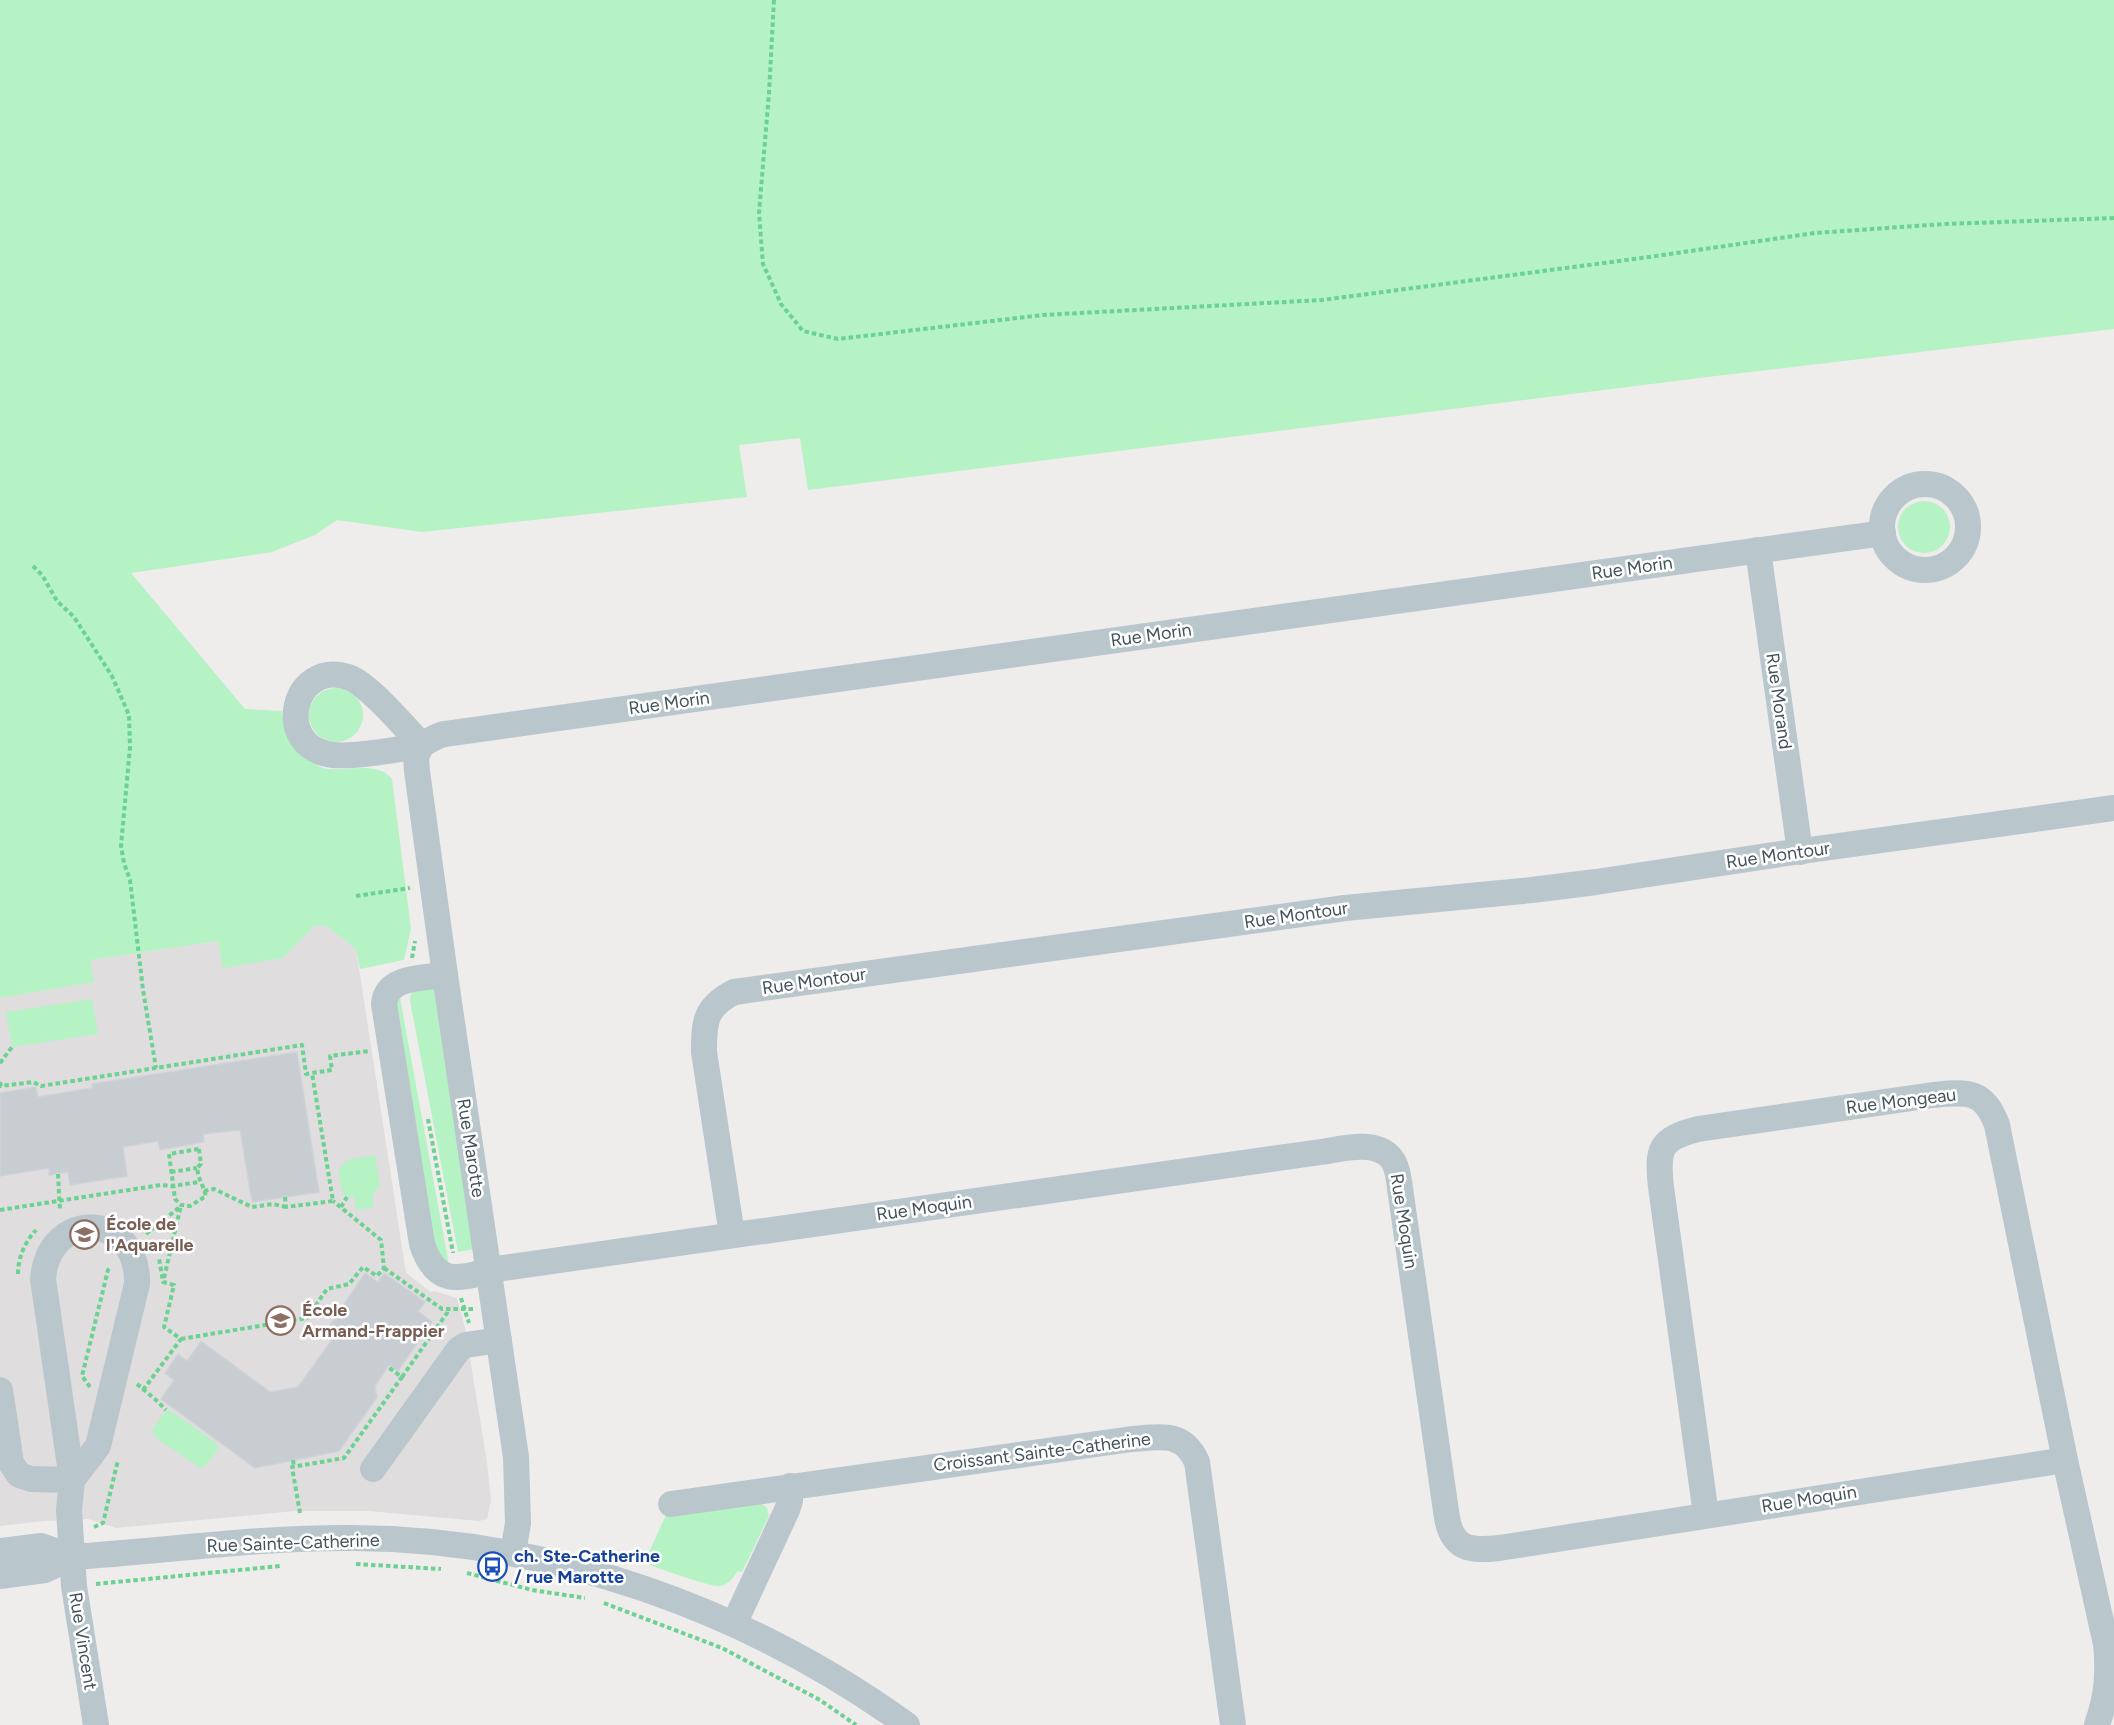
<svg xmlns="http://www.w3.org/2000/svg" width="2114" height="1725" viewBox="0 0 2114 1725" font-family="Figtree,sans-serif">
<rect width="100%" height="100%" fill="#efecec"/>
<polygon fill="#e0ddde" points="314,926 326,926 356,949 406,1273 431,1292 434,1291 457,1298 465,1328 487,1462 491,1501 487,1519 479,1521 368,1511 295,1511 116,1528 88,1519 44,1521 0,1526 0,998 93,982 90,960 218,941 224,967 282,958"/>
<g fill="#b5f2c4">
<path d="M 0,0 L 2114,0 L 2114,329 L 1707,377 L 808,490 L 800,438 L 739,445 L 747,497 L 422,532 L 337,520 L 315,535 L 272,552 L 131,573 L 245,709 L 282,711 C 284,735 292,753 315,764 C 319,766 324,769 328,769 C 348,771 378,761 392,779 L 411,929 L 404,960 L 360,969 L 356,949 L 326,926 L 314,926 L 283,958 L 223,968 L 218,941 L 90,960 L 94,982 L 0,998 Z"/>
<circle cx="1924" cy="527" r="26"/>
<circle cx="336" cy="715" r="27"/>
<polygon points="430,988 437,990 474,1249 458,1252 410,1001 411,993"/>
<polygon points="398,997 400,998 449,1265 437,1255 430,1242 393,1004"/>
<polygon points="92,999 98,1034 12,1047 6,1012"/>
<polygon points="375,1155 380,1185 372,1196 374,1207 356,1210 354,1196 347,1197 343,1194 338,1171 347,1160"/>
<polygon points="166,1410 172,1412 216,1443 218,1449 204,1468 199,1467 156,1438 152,1430"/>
<path d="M 759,1502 L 767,1508 L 769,1516 L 742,1572 L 738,1571 C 733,1578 729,1584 720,1586 C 712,1588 656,1567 644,1563 L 666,1515 Z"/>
</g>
<g fill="#c8cdd2" stroke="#cfd3d9" stroke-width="1.5">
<polygon points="297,1052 319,1192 252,1202 240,1130 203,1134 204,1142 160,1150 158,1141 123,1147 127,1176 70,1185 68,1172 49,1175 49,1168 0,1176 0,1093 36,1087 38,1097 92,1088 92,1084"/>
<polygon points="365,1273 378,1282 384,1273 425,1302 418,1311 432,1322 398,1371 389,1365 375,1386 377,1397 339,1451 255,1468 161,1399 174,1380 165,1373 178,1354 187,1361 201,1341 270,1392 298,1387 338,1331 330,1325"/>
</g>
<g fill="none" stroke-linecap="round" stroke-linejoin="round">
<g stroke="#6bd291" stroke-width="4" stroke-dasharray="4.5 3" stroke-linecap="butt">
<polyline points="774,0 769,93 759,213 763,264 781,304 803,331 838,339 1043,315 1322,300 1642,258 1815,233 1944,224 2114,218"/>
<polyline points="33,566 42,575 57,601 74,617 112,676 129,715 130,747 121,846 124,863 130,880 143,990 156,1068"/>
<polyline points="356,896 410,888"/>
<polyline points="412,958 415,941"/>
<polyline points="0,1063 12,1047"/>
<polyline points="0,1082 1,1086 33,1082 41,1086 302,1045 306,1074 312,1073"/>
<polyline points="428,1119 453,1253"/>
<path d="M 199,1149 L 201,1164 L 197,1168 C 199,1181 203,1185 206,1196 L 190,1206 L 181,1205 L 175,1199 L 169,1154 Z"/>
<polyline points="171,1172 197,1168"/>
<polyline points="58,1174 60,1211"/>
<polyline points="204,1191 214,1189 252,1207 273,1204 286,1207"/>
<polyline points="285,1197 286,1207 333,1201 312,1073 332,1070 330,1056 369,1051"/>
<polyline points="341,1207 347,1197"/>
<polyline points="0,1210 161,1185 172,1186 199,1182"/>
<polyline points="146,1234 181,1206"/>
<polyline points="384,1268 442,1309 473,1309"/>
<path d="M 18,1274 C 18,1257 25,1242 36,1230"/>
<polyline points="164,1278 181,1205"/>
<polyline points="461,1298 469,1323"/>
<polyline points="181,1339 307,1318 327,1289 349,1284 363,1267 377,1276 384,1268 381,1240 333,1201"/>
<polyline points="402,1377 447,1313 447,1309"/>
<polyline points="137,1384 156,1400 166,1410"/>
<polyline points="90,1387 82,1376 108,1270 111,1267"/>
<polyline points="143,1390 181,1339 164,1327 174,1285 163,1282 159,1258"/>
<polyline points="293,1460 294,1467"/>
<polyline points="300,1513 292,1467 344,1458 402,1377 388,1367"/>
<polyline points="94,1527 103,1523 118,1460"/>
<polyline points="356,1564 441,1569"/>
<polyline points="467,1573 532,1590 585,1598"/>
<polyline points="96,1584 280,1566"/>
<polyline points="604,1603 722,1648 820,1700 856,1725"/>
</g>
<g stroke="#b9c7cd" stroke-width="26">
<circle cx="1925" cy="527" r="43"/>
<polyline points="1758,550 1800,852"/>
<path d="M 422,745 C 405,728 368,683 348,677 C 292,659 272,748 333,755 C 352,757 400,750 419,745 C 427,743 435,736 444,734 L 1883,533"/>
<polyline points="422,745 416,756 417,771 445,975 516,1457 518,1523 513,1553"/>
<path d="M 445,975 C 424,978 386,976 384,1004 L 422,1244 C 438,1293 466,1275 503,1268 L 1321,1152 C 1342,1149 1375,1139 1391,1158 C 1396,1164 1398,1173 1399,1181 L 1447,1518 C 1453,1550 1471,1551 1499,1548 L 2065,1460"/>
<path d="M 732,1235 L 704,1052 C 704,1021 705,1007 734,992 L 1345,908 L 1532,890 L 1596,882 L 1780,854 L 2114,808"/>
<polyline points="0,1390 11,1463 19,1475 31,1479 72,1480"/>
<polyline points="373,1469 459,1349 466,1345 499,1340"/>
<path d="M 72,1480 L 98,1446 L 137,1284 C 139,1212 49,1207 43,1279 L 72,1480 L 69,1510 L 74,1586 L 96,1725"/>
<path d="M 671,1504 L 1132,1439 C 1161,1437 1183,1431 1197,1462 L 1233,1725"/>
<path d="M 1706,1515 L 1661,1187 C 1657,1149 1659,1139 1698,1129 L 1933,1095 C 1966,1092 1984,1089 1997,1125 L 2065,1460 L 2106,1644 C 2109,1674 2107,1696 2097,1725"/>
<polyline points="0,1551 41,1546 72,1557"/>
<path d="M 0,1576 L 45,1570 L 72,1557 C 166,1551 259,1537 353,1538 C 550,1539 748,1610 907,1725"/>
<polyline points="734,1624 787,1510 790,1501 790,1486"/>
</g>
</g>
<defs>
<symbol id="school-ring" viewBox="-11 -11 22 22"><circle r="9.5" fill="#fff" stroke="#8d6e63" stroke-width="1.5"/><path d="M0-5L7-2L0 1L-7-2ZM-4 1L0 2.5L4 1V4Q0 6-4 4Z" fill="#8d6e63"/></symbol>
<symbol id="bus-ring" viewBox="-11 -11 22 22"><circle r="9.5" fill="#fff" stroke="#1a4fb4" stroke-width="1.5"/><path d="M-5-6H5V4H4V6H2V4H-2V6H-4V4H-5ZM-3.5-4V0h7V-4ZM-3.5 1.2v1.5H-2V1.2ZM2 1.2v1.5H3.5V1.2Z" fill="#1a4fb4"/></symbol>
</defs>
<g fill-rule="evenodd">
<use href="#school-ring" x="68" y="1218" width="33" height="33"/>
<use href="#school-ring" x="264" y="1304" width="33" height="33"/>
<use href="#bus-ring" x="476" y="1550" width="33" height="33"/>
</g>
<g text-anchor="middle" stroke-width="5" stroke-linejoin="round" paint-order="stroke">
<g font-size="18" fill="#43535b" stroke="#fff">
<text transform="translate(1632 568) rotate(-8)" y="6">Rue Morin</text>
<text transform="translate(1151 635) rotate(-8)" y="6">Rue Morin</text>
<text transform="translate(1779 701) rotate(82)" y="6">Rue Morand</text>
<text transform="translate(669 703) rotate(-8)" y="6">Rue Morin</text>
<text transform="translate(1778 855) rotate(-8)" y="6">Rue Montour</text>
<text transform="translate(1296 915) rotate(-8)" y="6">Rue Montour</text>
<text transform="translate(814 981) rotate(-8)" y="6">Rue Montour</text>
<text transform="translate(1901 1101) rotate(-7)" y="6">Rue Mongeau</text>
<text transform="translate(471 1148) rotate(81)" y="6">Rue Marotte</text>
<text transform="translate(924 1208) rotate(-8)" y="6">Rue Moquin</text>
<text transform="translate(1404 1221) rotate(81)" y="6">Rue Moquin</text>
<text transform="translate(1042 1452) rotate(-7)" y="6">Croissant Sainte-Catherine</text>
<text transform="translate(1809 1499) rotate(-9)" y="6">Rue Moquin</text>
<text transform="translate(293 1543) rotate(-2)" y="6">Rue Sainte-Catherine</text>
<text transform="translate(83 1641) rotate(81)" y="6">Rue Vincent</text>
</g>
<g font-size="18" font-weight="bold" fill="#785e54" stroke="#fff" text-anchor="start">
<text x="106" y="1230">École de<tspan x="106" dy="21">l'Aquarelle</tspan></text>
<text x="302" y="1316">École<tspan x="302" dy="21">Armand-Frappier</tspan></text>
</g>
<g font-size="18" font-weight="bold" fill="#164399" stroke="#fff" text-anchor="start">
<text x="514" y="1562">ch. Ste-Catherine<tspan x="514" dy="21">/ rue Marotte</tspan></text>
</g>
</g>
</svg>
